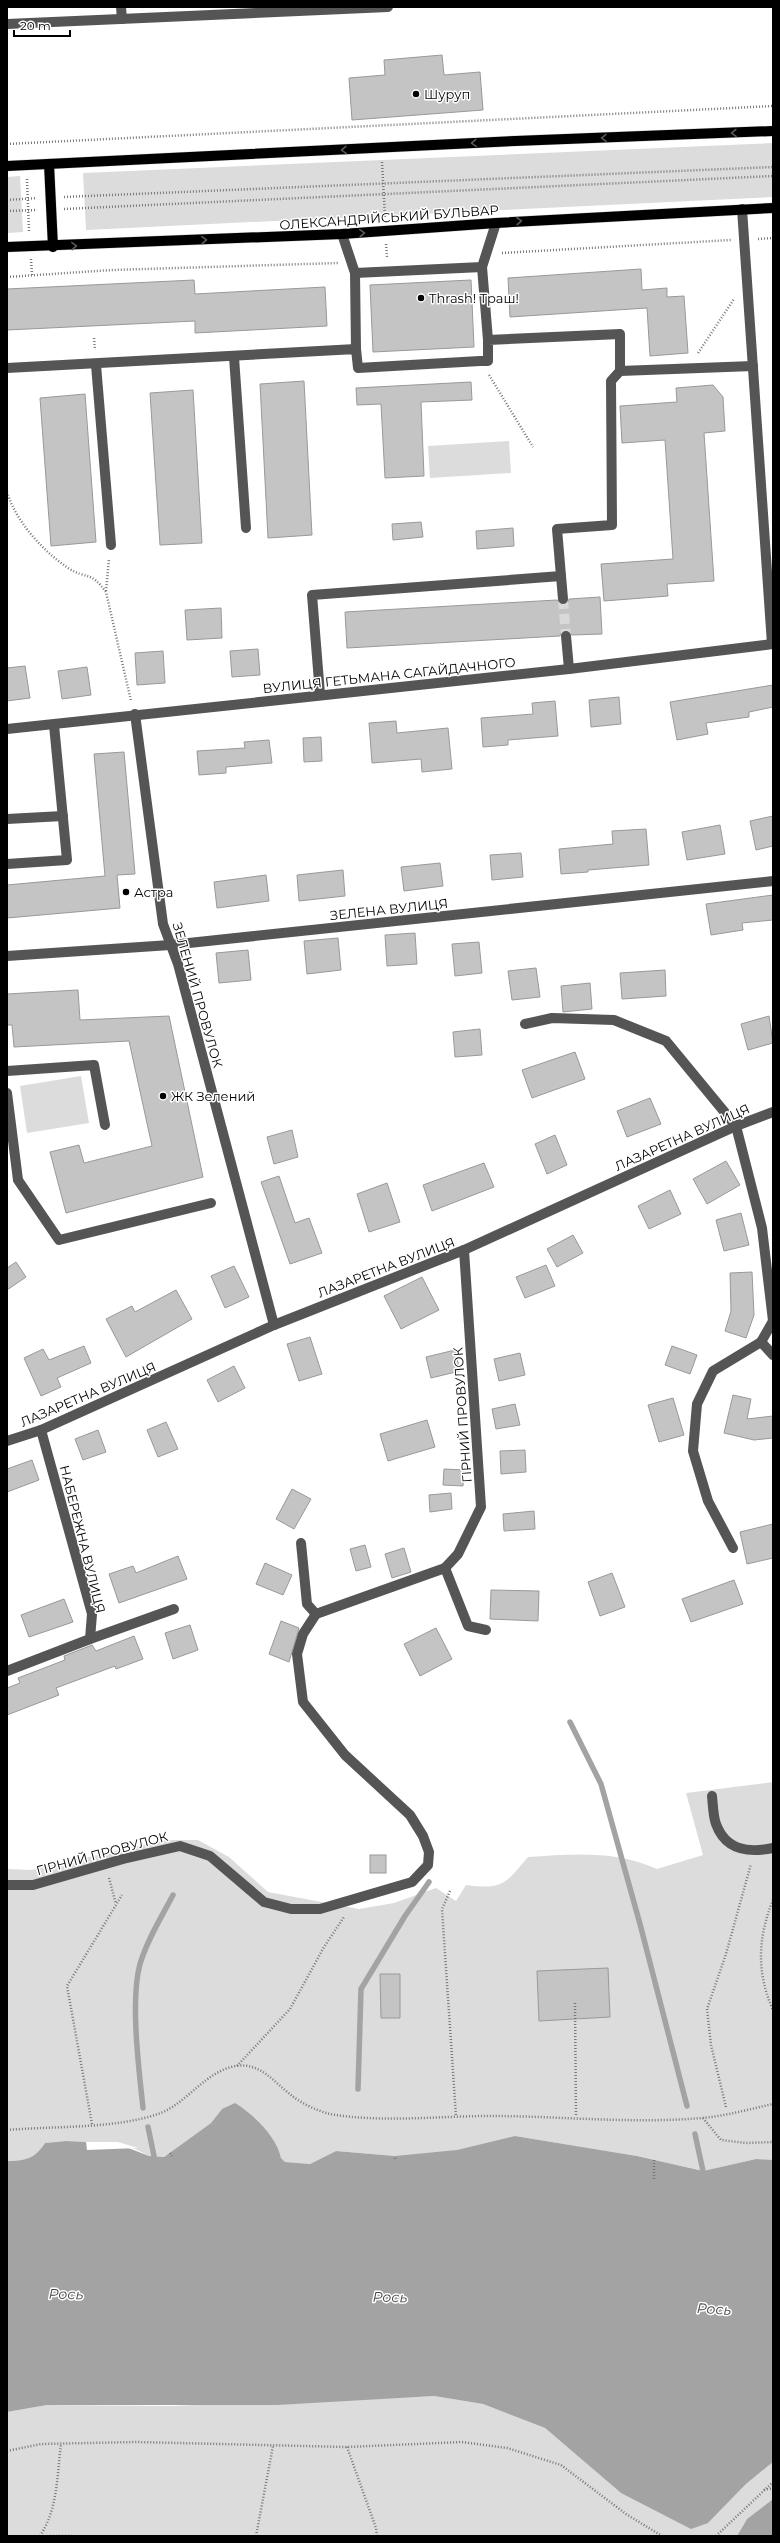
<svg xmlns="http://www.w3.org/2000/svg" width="780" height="2543" viewBox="0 0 780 2543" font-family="Montserrat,sans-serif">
<rect width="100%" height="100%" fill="#fff"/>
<g fill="#dcdcdc">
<polygon points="773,143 773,197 86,230 83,173"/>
<polygon points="20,176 23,232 7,233 7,177"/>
<polygon points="509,441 511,473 430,478 428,446"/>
<polygon points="81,1076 89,1123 27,1133 20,1086"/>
<path d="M 773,1782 L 773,2160 L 756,2159 L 703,2171 L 637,2156 L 515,2136 L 496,2152 L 395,2156 L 336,2151 L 310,2164 L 285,2162 L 281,2158 C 276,2132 243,2121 222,2109 L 211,2123 L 164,2157 L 149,2156 L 133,2148 L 65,2141 L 45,2143 L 38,2153 L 7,2172 L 7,1869 L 31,1870 L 165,1840 L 198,1840 L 229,1857 L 268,1892 L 359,1909 L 394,1903 L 436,1888 L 456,1901 L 466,1885 C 503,1890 505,1884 528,1857 C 572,1854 616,1850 657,1869 L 703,1855 L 686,1793 Z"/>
<polygon points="434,2396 483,2404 545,2428 621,2493 708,2523 746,2484 773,2462 773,2499 747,2519 737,2536 7,2536 7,2412 47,2405 171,2406"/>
</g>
<g fill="#a3a3a3">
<path d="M 235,2103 C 253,2114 277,2137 281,2158 L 285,2162 L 310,2164 L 336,2151 L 395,2156 L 457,2150 L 515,2136 L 637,2156 L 703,2171 L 756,2159 L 773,2160 L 773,2462 L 746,2484 L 708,2523 L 691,2529 L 621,2493 L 545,2428 L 483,2404 L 434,2396 L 277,2405 L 47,2405 L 7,2412 L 7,2161 C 25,2161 35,2159 45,2143 L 66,2141 L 118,2144 L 149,2156 L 164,2157 L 211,2123 L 222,2109 Z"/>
<polygon points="773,2499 773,2536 737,2536 747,2519"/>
</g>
<polygon fill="#fff" points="86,2142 118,2142 138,2148 87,2150"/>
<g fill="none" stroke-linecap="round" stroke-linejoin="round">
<g stroke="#a3a3a3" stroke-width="5.5">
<polyline points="570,1722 601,1784 640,1924 687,2106"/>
<polyline points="358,2089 361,1989 405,1916 429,1882"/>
<path d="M 143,2108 C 139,2070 130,2000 140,1964 C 147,1940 161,1918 173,1895"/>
<polyline points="148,2127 154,2156"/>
<polyline points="695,2134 703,2171"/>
</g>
</g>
<g fill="#c4c4c4" stroke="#999">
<polygon points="442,55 444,75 480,72 483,110 352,120 349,78 385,75 384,60"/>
<polygon points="641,269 642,290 667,288 667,297 684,296 688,353 650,356 647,308 510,317 508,278"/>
<polygon points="194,280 195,294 325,287 327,326 195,333 195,321 7,330 7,289"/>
<polygon points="471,280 474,347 373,352 370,285"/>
<polygon points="304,381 312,535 268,538 260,384"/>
<polygon points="471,382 472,400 421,402 424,476 385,478 381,404 357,405 356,388"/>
<polygon points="713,385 723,397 725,431 704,433 714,581 667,584 668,596 604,601 601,564 673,559 665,440 622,443 620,406 677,402 676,388"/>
<polygon points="193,390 202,543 160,545 150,393"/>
<polygon points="85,394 96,542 51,546 40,398"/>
<polygon points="421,522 423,537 393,540 392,524"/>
<polygon points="513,528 514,546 477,549 476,531"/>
<polygon points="600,597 602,634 572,635 566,630 562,631 560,636 347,648 345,612 557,600 563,605 567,604 569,599"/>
<polygon points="221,608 222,638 187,640 185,610"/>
<polygon points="258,649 260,675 232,677 230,651"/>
<polygon points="163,651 165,683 137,685 135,653"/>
<polygon points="25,666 30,698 7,701 7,668"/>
<polygon points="87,667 91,695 62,699 58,671"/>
<polygon points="773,685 773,707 749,712 749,717 706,723 708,734 677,740 670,702"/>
<polygon points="619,697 621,724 591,727 589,700"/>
<polygon points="555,701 558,736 508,740 508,745 483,747 481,718 533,714 532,703"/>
<polygon points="396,721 397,733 448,728 452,769 422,772 421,759 372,763 369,723"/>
<polygon points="321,737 322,761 304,762 303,738"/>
<polygon points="269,740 272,763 226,767 226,773 199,775 197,751 245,748 244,742"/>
<polygon points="124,752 135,874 117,875 120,908 7,918 7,885 105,876 94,754"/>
<polygon points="773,816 773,846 756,850 750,821"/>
<polygon points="720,825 725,854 687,860 682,832"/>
<polygon points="646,829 649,865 588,870 588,872 561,874 559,849 613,844 612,831"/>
<polygon points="521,853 523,877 492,880 490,855"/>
<polygon points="440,863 443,886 404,891 401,867"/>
<polygon points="343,870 345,896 299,901 297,875"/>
<polygon points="266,875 269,901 217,908 214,882"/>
<polygon points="773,895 773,920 742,923 743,930 711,935 706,904"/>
<polygon points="415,933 417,964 387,966 385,935"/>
<polygon points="338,938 341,970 307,974 304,941"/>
<polygon points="479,942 482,973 455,976 452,944"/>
<polygon points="248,950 251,980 219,983 216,953"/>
<polygon points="536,968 540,997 512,1000 508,971"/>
<polygon points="665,970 666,996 622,999 620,973"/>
<polygon points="590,983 592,1009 563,1012 561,986"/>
<polygon points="78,990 80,1020 169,1016 203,1177 66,1213 50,1152 79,1145 84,1163 152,1146 129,1041 14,1047 12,1025 7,1025 7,994"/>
<polygon points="769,1016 773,1043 748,1050 741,1024"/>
<polygon points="480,1029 482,1055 455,1057 453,1032"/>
<polygon points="575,1052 585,1079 532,1098 522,1070"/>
<polygon points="650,1098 661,1124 627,1137 617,1111"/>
<polygon points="292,1130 298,1157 274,1164 267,1137"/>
<polygon points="555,1135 567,1165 547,1174 535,1144"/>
<polygon points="726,1161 740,1185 707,1204 693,1179"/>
<polygon points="484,1163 494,1187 432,1211 423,1185"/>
<polygon points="279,1176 295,1223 309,1218 322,1253 290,1264 261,1182"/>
<polygon points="387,1183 400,1222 369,1232 357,1194"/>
<polygon points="670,1190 681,1214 649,1229 638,1206"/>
<polygon points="741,1213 749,1245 724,1251 716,1220"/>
<polygon points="573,1235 583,1253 557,1267 547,1249"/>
<polygon points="16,1262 26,1277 7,1290 7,1268"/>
<polygon points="546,1265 555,1286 525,1298 516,1277"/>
<polygon points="234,1266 249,1297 225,1308 211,1276"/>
<polygon points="752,1272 754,1315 746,1338 725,1331 731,1311 730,1273"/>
<polygon points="422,1277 439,1310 401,1329 384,1296"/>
<polygon points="176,1290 192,1319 126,1357 106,1319 132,1306 135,1312"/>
<polygon points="310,1337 322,1374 299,1381 287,1344"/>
<polygon points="84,1346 91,1363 57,1378 61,1387 41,1396 24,1358 43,1349 49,1360"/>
<polygon points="672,1346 697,1355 690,1374 665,1365"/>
<polygon points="455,1350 460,1371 431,1378 426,1357"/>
<polygon points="520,1353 525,1375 499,1381 494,1359"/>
<polygon points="234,1366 245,1388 218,1402 207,1380"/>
<polygon points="733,1395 751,1399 747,1419 773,1416 773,1438 754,1440 724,1433"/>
<polygon points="673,1398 684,1435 659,1442 648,1405"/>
<polygon points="515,1404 520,1425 496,1429 492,1409"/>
<polygon points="427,1420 435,1447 388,1461 380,1434"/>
<polygon points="166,1422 178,1449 158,1457 147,1430"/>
<polygon points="98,1430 106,1452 83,1460 75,1439"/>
<polygon points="525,1450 526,1472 501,1474 500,1451"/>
<polygon points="32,1460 39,1480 7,1492 7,1469"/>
<polygon points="444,1469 464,1470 463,1486 443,1485"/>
<polygon points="292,1489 311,1499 294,1529 276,1519"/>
<polygon points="451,1493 452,1509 430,1512 429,1495"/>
<polygon points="534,1511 535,1529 504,1531 503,1514"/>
<polygon points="773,1524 773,1558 747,1564 740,1532"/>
<polygon points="365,1545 371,1567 356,1571 350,1549"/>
<polygon points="404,1548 411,1572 392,1578 385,1554"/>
<polygon points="178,1556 187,1579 119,1603 109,1574 133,1566 136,1573"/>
<polygon points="265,1563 292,1575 283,1595 256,1584"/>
<polygon points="612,1573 625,1607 600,1616 588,1582"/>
<polygon points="734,1580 743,1604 691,1622 682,1599"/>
<polygon points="491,1590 539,1591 538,1621 490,1619"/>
<polygon points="64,1599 73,1622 29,1637 21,1615"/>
<polygon points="281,1621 299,1628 289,1662 269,1654"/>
<polygon points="190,1625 198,1650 173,1659 165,1633"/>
<polygon points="436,1628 452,1659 420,1676 404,1644"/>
<polygon points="134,1636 143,1659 116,1669 115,1666 56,1688 59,1695 7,1715 7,1688 20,1683 18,1678 65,1660 64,1656 92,1645 96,1651"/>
<rect x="370" y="1855" width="16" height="18"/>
<polygon points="608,1968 610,2017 539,2021 537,1971"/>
<polygon points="380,1974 400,1974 400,2018 381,2018"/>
</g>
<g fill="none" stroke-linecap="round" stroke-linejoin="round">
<polyline stroke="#d9d9d9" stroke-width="10" stroke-dasharray="10 5" stroke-linecap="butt" points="563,599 566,636"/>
<defs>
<g id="major">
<polyline points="49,164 53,247"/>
<polyline points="7,166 515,141 773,131"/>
<polyline points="7,247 342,234 496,223 773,208"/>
</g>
</defs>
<use href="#major" stroke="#dbdbdb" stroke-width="11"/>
<g stroke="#777" stroke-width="2.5" stroke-dasharray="1 2" stroke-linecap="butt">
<polyline points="7,144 773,106"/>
<polyline points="382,162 385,217"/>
<polyline points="27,179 29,232"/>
<polyline points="64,197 773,167"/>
<polyline points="7,200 37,198"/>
<polyline points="64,209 773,176"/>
<polyline points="7,211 37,210"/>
<polyline points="758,239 773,238"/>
<polyline points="386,244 387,257"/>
<polyline points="502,253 731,240"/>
<polyline points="31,259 32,275"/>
<polyline points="7,277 112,270 338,263"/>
<polyline points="94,338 95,350"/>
<polyline points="698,353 734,299"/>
<polyline points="489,375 533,447"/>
<path d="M 7,492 C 16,522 43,551 68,568 C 87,580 90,570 106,592 L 131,701"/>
<polyline points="106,591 109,559"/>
<polyline points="109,1878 116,1904"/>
<polyline points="450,1891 442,1909 456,2116"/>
<path d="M 773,1900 C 758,1937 756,1972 773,2010"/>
<polyline points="575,2003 576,2117"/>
<polyline points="237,2066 290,2009 324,1947 344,1917"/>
<polyline points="726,2107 711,2045 707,2009 726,1954 751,1864"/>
<polyline points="703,2118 721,2140 746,2143 773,2142"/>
<polyline points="92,2124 67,1986 122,1895"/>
<path d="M 7,2130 C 54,2126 114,2129 158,2114 C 187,2104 205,2071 236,2066 C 260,2062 274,2082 291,2095 C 301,2103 317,2111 330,2114 C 382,2123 438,2116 490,2116 C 560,2116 632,2124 702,2118 C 726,2116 750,2109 773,2104"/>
<polyline points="170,2153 172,2156"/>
<polyline points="395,2159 395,2156"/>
<polyline points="654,2160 654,2179"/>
<polyline points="347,2447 376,2528 377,2536"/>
<polyline points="7,2451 41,2444 136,2442 347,2447 462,2442 507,2448 561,2465 626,2514 662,2536"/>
<polyline points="764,2490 773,2488"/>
<path d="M 40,2536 C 58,2509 57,2475 61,2444"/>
<polyline points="50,2536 74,2536"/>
<polyline points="256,2536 273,2446"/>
<polyline points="716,2536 773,2482"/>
</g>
<g stroke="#555" stroke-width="10">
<polyline points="121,7 122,19"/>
<polyline points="7,24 388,7"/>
<polyline points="742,209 772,644"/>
<polyline points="342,234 355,273 482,267 496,223"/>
<polyline points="482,267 488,340"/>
<polyline points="355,273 356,349"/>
<polyline points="234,357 246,528"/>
<polyline points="96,365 111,545"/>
<polyline points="7,368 356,349 358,368 480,361 488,361 488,340 620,334 620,371 611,381 612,525 557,529 561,576 312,595 320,694"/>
<polyline points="620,371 753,366"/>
<polyline points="561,576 563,599"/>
<polyline points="566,636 569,669"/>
<polyline points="135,714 163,924 178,964 274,1325"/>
<polyline points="7,729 569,669 773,644"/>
<polyline points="7,819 63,816"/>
<polyline points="7,864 67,860 54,725"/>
<polyline points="7,956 170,945 773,881"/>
<polyline points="525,1024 552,1018 614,1020 666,1041 736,1126 762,1228 773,1321 761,1342 773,1355"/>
<polyline points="7,1071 94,1065 105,1125"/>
<polyline points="7,1093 18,1180 59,1240 211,1203"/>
<polyline points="7,1441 41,1430 274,1325 464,1250 736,1126 773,1112"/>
<polyline points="301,1543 307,1604 316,1614"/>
<polyline points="733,1548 708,1501 693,1451 697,1404 713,1371 761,1342"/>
<polyline points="445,1568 468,1626 486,1630"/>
<polyline points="90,1639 174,1609"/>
<polyline points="7,1671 90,1639 92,1614 41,1430"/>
<path d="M 712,1796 C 713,1805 713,1816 716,1824 C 726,1851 749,1853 773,1848"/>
<polyline points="7,1885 33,1885 123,1859 180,1846 210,1856 264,1902 291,1909 320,1909 412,1882 428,1865 429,1852 423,1836 410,1815 345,1755 303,1702 297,1654 303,1634 316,1614 445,1568 458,1554 481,1507 464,1250"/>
</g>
<use href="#major" stroke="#000" stroke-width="10"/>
</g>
<defs><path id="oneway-chevron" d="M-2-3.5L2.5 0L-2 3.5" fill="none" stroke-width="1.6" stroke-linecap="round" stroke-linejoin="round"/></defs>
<g stroke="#595959">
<use href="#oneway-chevron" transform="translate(734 133) rotate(178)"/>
<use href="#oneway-chevron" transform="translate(604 138) rotate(178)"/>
<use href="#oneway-chevron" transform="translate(474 143) rotate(177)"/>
<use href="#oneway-chevron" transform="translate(344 150) rotate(178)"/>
<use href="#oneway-chevron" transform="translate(519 221) rotate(-3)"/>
<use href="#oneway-chevron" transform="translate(362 233) rotate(-4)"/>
<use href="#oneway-chevron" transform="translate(204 240) rotate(-3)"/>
<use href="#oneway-chevron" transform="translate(74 246) rotate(-2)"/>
</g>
<g fill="#000" stroke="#fff" stroke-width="1.5">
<circle cx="416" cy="94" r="4"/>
<circle cx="421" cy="298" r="4"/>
<circle cx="126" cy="892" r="4"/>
<circle cx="163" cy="1096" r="4"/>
</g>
<g text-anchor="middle" stroke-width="3" stroke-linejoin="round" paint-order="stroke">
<g font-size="13" fill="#000" stroke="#fff" text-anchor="start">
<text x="424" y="99">Шуруп</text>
<text x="429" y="303">Thrash! Траш!</text>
<text x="134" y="897">Астра</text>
<text x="171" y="1101">ЖК Зелений</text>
</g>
<g font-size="13" fill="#000" stroke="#fff">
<text transform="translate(389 217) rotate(-4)" y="5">ОЛЕКСАНДРІЙСЬКИЙ БУЛЬВАР</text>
<text transform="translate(389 675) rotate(-6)" y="5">ВУЛИЦЯ ГЕТЬМАНА САГАЙДАЧНОГО</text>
<text transform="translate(389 909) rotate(-6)" y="5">ЗЕЛЕНА ВУЛИЦЯ</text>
<text transform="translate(198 995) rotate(74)" y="5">ЗЕЛЕНИЙ ПРОВУЛОК</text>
<text transform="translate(682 1137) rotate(-24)" y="5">ЛАЗАРЕТНА ВУЛИЦЯ</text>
<text transform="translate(386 1267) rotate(-21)" y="5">ЛАЗАРЕТНА ВУЛИЦЯ</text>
<text transform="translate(88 1394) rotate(-23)" y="5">ЛАЗАРЕТНА ВУЛИЦЯ</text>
<text transform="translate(462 1415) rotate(-94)" y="5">ГІРНИЙ ПРОВУЛОК</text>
<text transform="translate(83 1539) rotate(76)" y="5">НАБЕРЕЖНА ВУЛИЦЯ</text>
<text transform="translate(102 1853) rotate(-15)" y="5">ГІРНИЙ ПРОВУЛОК</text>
</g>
<g font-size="14" font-style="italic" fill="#444" stroke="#fff">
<text transform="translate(66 2294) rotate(1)" y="5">Рось</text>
<text transform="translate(390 2297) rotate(1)" y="5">Рось</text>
<text transform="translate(714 2309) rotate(3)" y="5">Рось</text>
</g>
</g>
<rect width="780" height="2543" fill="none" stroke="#000000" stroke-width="16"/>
<path d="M14 30v6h56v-6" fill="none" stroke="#000000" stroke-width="2"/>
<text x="20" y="30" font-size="12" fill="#000000" stroke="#ffffff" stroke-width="3" paint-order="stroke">20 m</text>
</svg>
